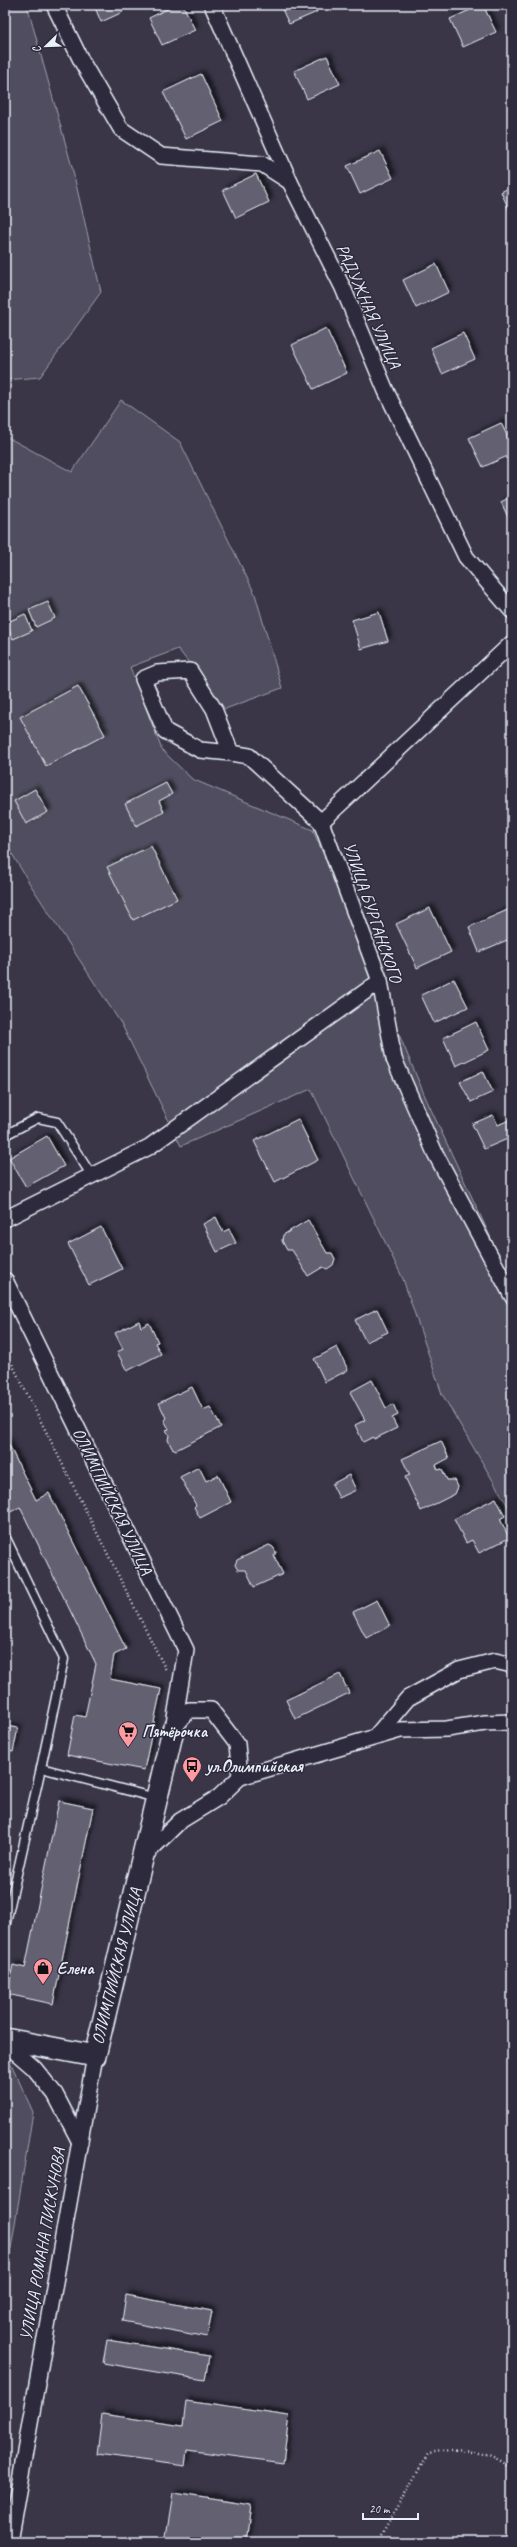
<svg xmlns="http://www.w3.org/2000/svg" width="517" height="2547" viewBox="0 0 517 2547" font-family="Caveat,sans-serif">
<defs>
<filter id="shadow"><feDropShadow dx="3.5" dy="-3.5" stdDeviation="2" flood-color="#0009"/></filter>
</defs>
<rect width="100%" height="100%" fill="#3a3648"/>
<filter id="ink" filterUnits="userSpaceOnUse"><feTurbulence type="fractalNoise" baseFrequency=".025" numOctaves="2"/><feDisplacementMap in="SourceGraphic" scale="8" xChannelSelector="R" yChannelSelector="G"/><feConvolveMatrix kernelMatrix="1 2 1 2 8 2 1 2 1" color-interpolation-filters="sRGB"/></filter>
<g filter="url(#ink)">
<g fill="#504e5f" stroke="#9ca0ac">
<polygon points="5,5 27,5 72,167 101,292 40,377 5,380"/>
<polygon points="121,400 180,442 255,594 282,688 225,709 178,649 130,667 162,750 192,779 313,830 427,1101 490,1236 512,1295 512,1513 442,1394 403,1279 311,1089 181,1146 122,1025 30,884 5,842 5,436 72,472"/>
<polygon points="5,2057 8,2057 33,2112 5,2286"/>
</g>
<g fill="#636171" stroke="#e8f1f8" filter="url(#shadow)">
<polygon points="94,5 120,5 123,12 101,22"/>
<polygon points="175,5 183,5 195,30 162,45 149,18"/>
<polygon points="280,5 314,5 317,12 289,24"/>
<polygon points="481,5 483,5 496,32 463,47 450,19"/>
<polygon points="327,56 340,84 307,99 294,71"/>
<polygon points="201,74 223,121 186,139 163,92"/>
<polygon points="380,151 393,178 360,194 347,166"/>
<polygon points="256,174 269,202 236,218 223,190"/>
<polygon points="512,186 512,216 501,192"/>
<polygon points="436,264 449,292 416,308 403,280"/>
<polygon points="326,328 347,373 313,389 292,345"/>
<polygon points="463,333 475,359 442,374 431,348"/>
<polygon points="501,423 512,446 512,454 483,467 469,438"/>
<polygon points="512,496 512,526 501,502"/>
<polygon points="48,602 55,618 36,627 29,610"/>
<polygon points="379,612 388,641 361,649 352,620"/>
<polygon points="25,614 32,631 13,639 6,623"/>
<polygon points="78,686 105,735 46,766 20,717"/>
<polygon points="166,783 172,794 159,801 164,812 136,826 125,804"/>
<polygon points="35,789 48,812 26,824 14,801"/>
<polygon points="151,846 177,899 133,920 107,867"/>
<polygon points="430,908 451,952 417,968 396,924"/>
<polygon points="512,908 512,938 479,952 469,927"/>
<polygon points="454,979 468,1007 434,1023 421,995"/>
<polygon points="476,1022 489,1050 456,1066 443,1038"/>
<polygon points="483,1071 493,1092 471,1102 460,1082"/>
<polygon points="493,1115 498,1125 509,1120 512,1137 484,1149 472,1124"/>
<polygon points="298,1119 318,1160 275,1182 254,1141"/>
<polygon points="47,1136 64,1166 26,1187 9,1158"/>
<polygon points="216,1217 223,1232 229,1229 236,1243 217,1252 203,1224"/>
<polygon points="308,1220 327,1253 332,1253 335,1259 333,1265 327,1269 323,1267 308,1276 292,1250 287,1250 282,1241 283,1235"/>
<polygon points="101,1227 122,1269 89,1285 68,1244"/>
<polygon points="377,1309 388,1332 366,1342 355,1320"/>
<polygon points="139,1321 141,1327 149,1323 158,1342 155,1343 161,1354 127,1371 117,1352 123,1349 115,1333"/>
<polygon points="337,1347 348,1370 325,1382 314,1359"/>
<polygon points="372,1380 386,1408 393,1404 398,1415 392,1418 397,1428 374,1439 373,1437 363,1442 355,1425 365,1420 350,1392"/>
<polygon points="192,1387 203,1410 210,1407 221,1427 176,1450 172,1448 168,1440 169,1435 166,1430 169,1429 164,1420 166,1418 159,1403"/>
<polygon points="5,1437 36,1500 49,1493 126,1649 114,1655 110,1679 161,1689 144,1770 67,1755 75,1715 85,1717 96,1664 20,1507 5,1515"/>
<polygon points="441,1441 449,1458 436,1465 438,1470 442,1469 447,1480 455,1480 458,1487 455,1494 421,1511 405,1477 410,1475 402,1459"/>
<polygon points="199,1467 206,1481 218,1475 231,1502 200,1518 194,1507 196,1505 180,1477"/>
<polygon points="349,1475 356,1490 339,1498 332,1484"/>
<polygon points="496,1498 505,1516 500,1519 509,1538 479,1553 472,1540 466,1543 454,1519"/>
<polygon points="269,1545 273,1547 276,1552 274,1556 283,1574 254,1587 246,1570 238,1570 235,1565 237,1560"/>
<polygon points="377,1600 390,1626 366,1638 353,1612"/>
<polygon points="340,1674 349,1693 295,1719 286,1700"/>
<polygon points="5,1726 18,1728 13,1752 5,1750"/>
<polygon points="59,1801 93,1808 53,2004 7,1994 13,1965 25,1968"/>
<polygon points="126,2295 212,2311 207,2337 122,2321"/>
<polygon points="107,2340 209,2356 205,2380 103,2363"/>
<polygon points="186,2401 289,2416 283,2463 187,2450 185,2466 97,2454 102,2414 183,2426"/>
<polygon points="173,2493 251,2505 246,2542 165,2542"/>
</g>
<g fill="none" stroke-linecap="round" stroke-linejoin="round">
<defs>
<g id="lane">
<polyline points="5,1135 38,1118 57,1122 92,1176"/>
<polyline points="5,1536 64,1659 41,1768"/>
<polyline points="5,1927 41,1768 156,1798"/>
</g>
<g id="street">
<polyline points="54,5 82,62 121,129 161,156 262,164 290,182"/>
<polyline points="212,5 290,182 343,288 386,391 466,557 512,611"/>
<polyline points="231,753 200,750 165,731 143,679 157,673 190,671 214,709 231,753 249,756 321,822 380,981 394,1059 435,1153 512,1296"/>
<polyline points="321,822 512,643"/>
<polyline points="5,1219 149,1147 380,981"/>
<polyline points="5,1280 186,1650 173,1730"/>
<polyline points="375,1737 408,1698 459,1670 495,1661 512,1665"/>
<polyline points="240,1777 400,1730 447,1729 485,1723 512,1722"/>
<polyline points="142,1858 180,1821 219,1797 240,1777 237,1744 211,1710 189,1710 174,1728"/>
<polyline points="5,2043 34,2068 55,2094 80,2142"/>
<polyline points="9,2542 95,2056"/>
</g>
<polyline id="secondary" points="5,2039 95,2056 173,1730"/>
</defs>
<use href="#lane" stroke="#e8f1f8" stroke-width="11"/>
<use href="#street" stroke="#e8f1f8" stroke-width="18"/>
<use href="#secondary" stroke="#e8f1f8" stroke-width="24"/>
<g stroke="#e8f1f8" stroke-width="2.5" stroke-dasharray="1 3" stroke-linecap="butt">
<polyline points="5,1350 166,1670"/>
<path d="M 377,2542 L 428,2454 C 461,2449 484,2446 512,2469"/>
</g>
<use href="#lane" stroke="#2f2a3d" stroke-width="8"/>
<use href="#street" stroke="#2f2a3d" stroke-width="15"/>
<use href="#secondary" stroke="#2f2a3d" stroke-width="21"/>
</g>
</g>
<defs>
<symbol id="supermarket-pin" viewBox="-11 -11 22 30"><path d="M0 17L-7.5 6A9.5 9.5 0 1 1 7.5 6Z" fill="#ff9aa2" stroke="#2f2a3d"/><path d="M-6-5.5h2.5l.6 2H6L4.5 2H-2.5L-4.4-4H-6ZM-1.5 3.2a1.3 1.3 0 1 0 .1 0ZM3 3.2a1.3 1.3 0 1 0 .1 0Z" fill="#111"/></symbol>
<symbol id="bus-pin" viewBox="-11 -11 22 30"><path d="M0 17L-7.5 6A9.5 9.5 0 1 1 7.5 6Z" fill="#ff9aa2" stroke="#2f2a3d"/><path d="M-5-6H5V4H4V6H2V4H-2V6H-4V4H-5ZM-3.5-4V0h7V-4ZM-3.5 1.2v1.5H-2V1.2ZM2 1.2v1.5H3.5V1.2Z" fill="#111"/></symbol>
<symbol id="shop-pin" viewBox="-11 -11 22 30"><path d="M0 17L-7.5 6A9.5 9.5 0 1 1 7.5 6Z" fill="#ff9aa2" stroke="#2f2a3d"/><path d="M-5-2.5h2.3a2.7 3.5 0 0 1 5.4 0H5L5.5 6h-11ZM-1.5-2.5h3a1.5 2.3 0 0 0-3 0Z" fill="#111"/></symbol>
</defs>
<g fill-rule="evenodd">
<use href="#supermarket-pin" x="117" y="1720" width="22" height="30"/>
<use href="#bus-pin" x="181" y="1755" width="22" height="30"/>
<use href="#shop-pin" x="32" y="1957" width="22" height="30"/>
</g>
<g text-anchor="middle" stroke-width="3" stroke-linejoin="round" paint-order="stroke">
<g font-size="17" fill="#e8f1f8" stroke="#2f2a3d">
<text transform="translate(369 306) rotate(66)" y="6">РАДУЖНАЯ УЛИЦА</text>
<text transform="translate(373 912) rotate(71)" y="6">УЛИЦА БУРГАНСКОГО</text>
<text transform="translate(113 1501) rotate(64)" y="6">ОЛИМПИЙСКАЯ УЛИЦА</text>
<text transform="translate(116 1966) rotate(-76)" y="6">ОЛИМПИЙСКАЯ УЛИЦА</text>
<text transform="translate(42 2244) rotate(-80)" y="6">УЛИЦА РОМАНА ПИСКУНОВА</text>
</g>
<g font-size="17" font-weight="bold" fill="#e8f1f8" stroke="#2f2a3d" text-anchor="start">
<text x="142" y="1737">Пятёрочка</text>
<text x="206" y="1772">ул.Олимпийская</text>
<text x="57" y="1974">Елена</text>
</g>
</g>
<rect width="517" height="2547" fill="none" stroke="#2f2a3d" stroke-width="20"/>
<rect x="10" y="10" width="497" height="2527" fill="none" stroke="#e8f1f8" stroke-width="1.5" filter="url(#ink)"/>
<g transform="translate(46 46) rotate(247)" stroke="#2f2a3d" stroke-width="3" paint-order="stroke">
<path d="M0-3L7 15L0 10L-7 15Z" fill="#e8f1f8"/>
<text y="-6" font-size="11" font-weight="bold" text-anchor="middle" fill="#e8f1f8">С</text>
</g>
<path d="M363 2513v6h55v-6" fill="none" stroke="#e8f1f8" stroke-width="2"/>
<text x="369" y="2513" font-size="12" fill="#e8f1f8" stroke="#2f2a3d" stroke-width="3" paint-order="stroke">20 m</text>
</svg>
